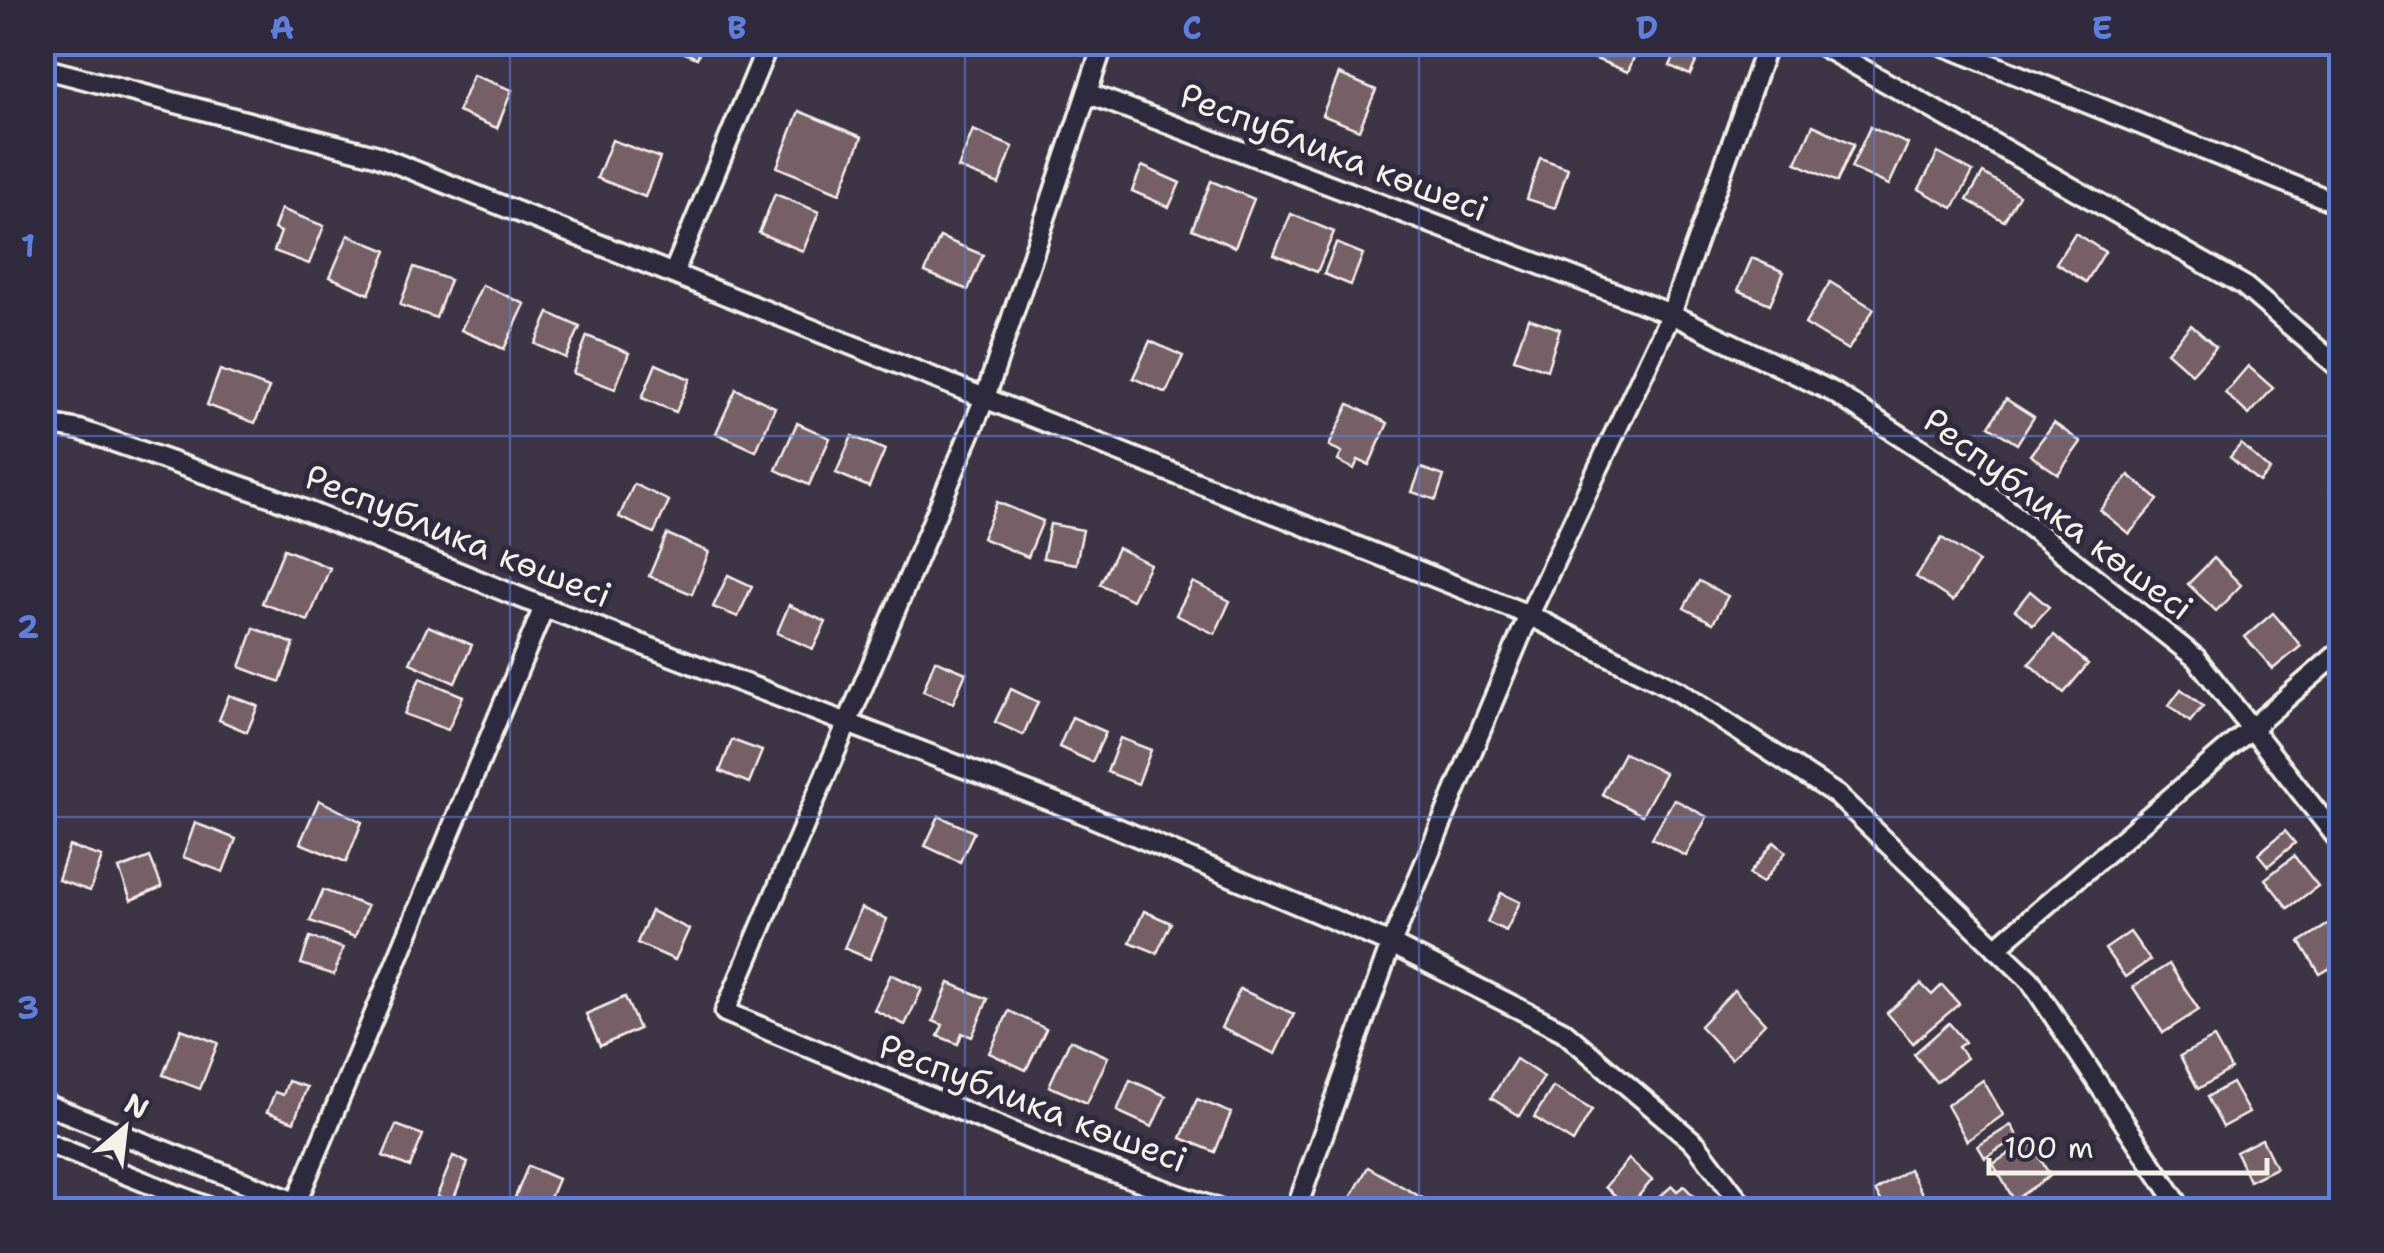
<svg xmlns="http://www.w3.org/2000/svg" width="2384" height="1253" viewBox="0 0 2384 1253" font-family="'Shantell Sans',sans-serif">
<rect width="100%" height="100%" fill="#3d3446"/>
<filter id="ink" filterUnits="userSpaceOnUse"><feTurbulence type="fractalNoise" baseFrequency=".01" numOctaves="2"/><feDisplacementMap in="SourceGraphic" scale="20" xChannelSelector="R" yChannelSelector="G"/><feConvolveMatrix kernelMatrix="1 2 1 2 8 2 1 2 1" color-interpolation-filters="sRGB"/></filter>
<g filter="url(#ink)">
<g fill="#775e68" stroke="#f4f1e8" stroke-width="2.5">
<polygon points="659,42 704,42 697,58"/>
<polygon points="1591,42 1640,42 1628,72 1586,55"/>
<polygon points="1681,42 1701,51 1690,75 1670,66"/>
<polygon points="1339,74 1376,90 1359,130 1322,115"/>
<polygon points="473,75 512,90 497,128 458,112"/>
<polygon points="799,111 862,137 840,193 777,167"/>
<polygon points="1813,125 1854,144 1837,182 1796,163"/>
<polygon points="1870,127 1908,144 1889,185 1851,168"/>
<polygon points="973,130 1013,147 999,184 958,168"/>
<polygon points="612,140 660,158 645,197 597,178"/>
<polygon points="1938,153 1973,172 1953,208 1919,189"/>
<polygon points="1540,158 1568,168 1555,208 1527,199"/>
<polygon points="1142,166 1180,183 1169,207 1132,191"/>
<polygon points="1983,173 2019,195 2004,221 1967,200"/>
<polygon points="1211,181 1254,199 1235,247 1192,229"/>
<polygon points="775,194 819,212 803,251 759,233"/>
<polygon points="281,209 324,226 309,264 274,251 281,232 274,229"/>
<polygon points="1291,214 1334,232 1317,272 1274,254"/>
<polygon points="2075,233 2105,252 2086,282 2056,263"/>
<polygon points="348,235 387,251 369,294 330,277"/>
<polygon points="940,237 983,255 968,290 925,272"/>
<polygon points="1336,243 1363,254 1351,285 1324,274"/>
<polygon points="1752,258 1784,272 1770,304 1738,290"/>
<polygon points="414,267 450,280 436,318 400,305"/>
<polygon points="1830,282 1874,309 1848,350 1805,324"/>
<polygon points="482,285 525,304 504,349 461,330"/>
<polygon points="549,313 580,327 566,358 535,344"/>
<polygon points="1528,318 1560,329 1547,370 1514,359"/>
<polygon points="2191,325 2216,347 2192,374 2167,352"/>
<polygon points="587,336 629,353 615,389 573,373"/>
<polygon points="1150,341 1183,356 1166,393 1133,378"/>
<polygon points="656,364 690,379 676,412 642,398"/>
<polygon points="2248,366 2273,388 2249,415 2225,393"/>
<polygon points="220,370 269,388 255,423 207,405"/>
<polygon points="736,389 775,407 756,451 716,433"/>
<polygon points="2006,399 2034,417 2017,444 1989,426"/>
<polygon points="1349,404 1388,423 1369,465 1358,460 1354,469 1338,461 1342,452 1329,446"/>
<polygon points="797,423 830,438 809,485 776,470"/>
<polygon points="2054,423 2081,442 2058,474 2030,455"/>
<polygon points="852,436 885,450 869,487 836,473"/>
<polygon points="2241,444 2270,470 2259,482 2230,457"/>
<polygon points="1421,468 1444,476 1436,500 1412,492"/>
<polygon points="2129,475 2158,500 2129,534 2100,510"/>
<polygon points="2342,477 2342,500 2330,489"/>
<polygon points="634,484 669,501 654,533 619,517"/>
<polygon points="997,502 1043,521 1028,557 982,538"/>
<polygon points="1050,524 1083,530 1076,564 1043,558"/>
<polygon points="667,534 709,552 692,594 649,576"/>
<polygon points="1942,538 1979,562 1953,601 1916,577"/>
<polygon points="1118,548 1150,564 1132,600 1100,584"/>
<polygon points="284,549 330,568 308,621 262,603"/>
<polygon points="2214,558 2241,585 2216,611 2188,584"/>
<polygon points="728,575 752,586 738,617 713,607"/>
<polygon points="1699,581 1728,596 1713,623 1684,608"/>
<polygon points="1193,582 1230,601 1215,634 1176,615"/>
<polygon points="2030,591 2049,607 2033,625 2015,610"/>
<polygon points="789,605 826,622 813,649 777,633"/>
<polygon points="2273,613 2301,646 2273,669 2245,637"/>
<polygon points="428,626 472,645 455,683 410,663"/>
<polygon points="254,628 294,644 280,682 240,667"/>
<polygon points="2054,635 2088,664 2064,693 2029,664"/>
<polygon points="935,660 966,673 953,703 923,691"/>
<polygon points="420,678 463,696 448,730 404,714"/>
<polygon points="1011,689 1038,702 1023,735 995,722"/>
<polygon points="2181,689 2203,706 2190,722 2169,705"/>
<polygon points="229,695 258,706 247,732 219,720"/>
<polygon points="1072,717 1106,732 1092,762 1059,747"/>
<polygon points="1120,738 1151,750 1138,784 1107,772"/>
<polygon points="732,740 762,751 749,783 720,771"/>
<polygon points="1624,753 1665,773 1642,815 1602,794"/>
<polygon points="1674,799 1707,817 1686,856 1652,838"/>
<polygon points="319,800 362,822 346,862 300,843"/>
<polygon points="939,816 974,832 960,862 925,846"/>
<polygon points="195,823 236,839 223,872 183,857"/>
<polygon points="2285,831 2295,843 2268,866 2258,854"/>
<polygon points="1774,842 1786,852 1762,883 1749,874"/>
<polygon points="69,846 102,857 90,891 58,880"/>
<polygon points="2294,856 2318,886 2288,908 2265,879"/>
<polygon points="150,857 162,887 131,900 119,869"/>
<polygon points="323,890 367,906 355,937 310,921"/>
<polygon points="1501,893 1520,902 1506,931 1487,922"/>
<polygon points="861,908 887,919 870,959 844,948"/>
<polygon points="651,911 689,929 675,960 637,943"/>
<polygon points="1144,911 1171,923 1157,953 1130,942"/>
<polygon points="2329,924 2342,945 2342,961 2320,974 2300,942"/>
<polygon points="2130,932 2150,960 2125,977 2105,949"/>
<polygon points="310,937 343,948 334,975 301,964"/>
<polygon points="2169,964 2199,1010 2163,1033 2133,987"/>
<polygon points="891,974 922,989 905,1025 874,1010"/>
<polygon points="949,983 988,999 972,1037 962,1033 958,1044 938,1036 943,1025 933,1021"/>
<polygon points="1921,984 1932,995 1942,985 1959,1004 1913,1043 1887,1013"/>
<polygon points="1240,989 1294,1014 1275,1054 1221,1028"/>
<polygon points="1734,990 1765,1023 1731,1059 1700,1026"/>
<polygon points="2342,995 2342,1021 2330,1002"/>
<polygon points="625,997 639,1029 600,1046 586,1014"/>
<polygon points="1009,1011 1046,1029 1026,1070 989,1053"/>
<polygon points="1949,1023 1965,1042 1958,1047 1967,1058 1936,1082 1914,1054"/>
<polygon points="181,1029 218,1043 200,1089 163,1075"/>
<polygon points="2214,1038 2231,1069 2198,1089 2180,1056"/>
<polygon points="1070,1040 1108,1057 1087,1103 1049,1086"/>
<polygon points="1516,1059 1544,1077 1520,1116 1491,1098"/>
<polygon points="1130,1080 1166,1096 1152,1127 1117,1111"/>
<polygon points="1983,1080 2003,1115 1967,1141 1947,1105"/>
<polygon points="288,1081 307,1087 294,1122 267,1112 275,1092 283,1095"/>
<polygon points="2232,1083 2249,1113 2223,1127 2207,1097"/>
<polygon points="1553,1087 1592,1110 1573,1142 1534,1117"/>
<polygon points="1197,1099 1231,1113 1215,1152 1181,1138"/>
<polygon points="396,1125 423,1135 410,1167 383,1156"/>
<polygon points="2011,1125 2018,1137 1985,1158 1978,1146"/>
<polygon points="2262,1139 2276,1168 2249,1181 2236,1152"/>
<polygon points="2030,1140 2050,1176 2014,1200 1993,1164"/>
<polygon points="453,1156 468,1163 452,1203 437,1196"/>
<polygon points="1629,1159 1652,1180 1629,1207 1605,1187"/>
<polygon points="528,1166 558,1179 545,1210 514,1200"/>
<polygon points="1368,1167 1424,1199 1417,1210 1361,1210 1348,1203"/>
<polygon points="1909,1169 1930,1208 1887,1210 1875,1191"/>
<polygon points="1672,1186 1677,1191 1684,1186 1698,1201 1693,1210 1644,1210"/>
</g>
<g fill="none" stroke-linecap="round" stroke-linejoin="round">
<defs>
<g id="minor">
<polyline points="1104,42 985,398 725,1012 1067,1155 1220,1210"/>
<polyline points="1815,42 2243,285 2342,370"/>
<polyline points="1935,42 2342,205"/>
<polyline points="42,68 375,155 1529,615 1678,691 1837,795 2030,980 2182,1210"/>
<polyline points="1087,93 1671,314 1833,392 1977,485 2196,658 2342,844"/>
<polyline points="674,272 769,42"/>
<polyline points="42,423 80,430 272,497 544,607 1072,809 1391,944 1563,1031 1696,1144 1746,1210"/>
<polyline points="1996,948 2342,650"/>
<polyline points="42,1103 315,1210"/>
<polyline points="42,1141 215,1210"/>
<polyline points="296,1203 544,607"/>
<polyline points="1296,1210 1391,944 1529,615 1671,314 1768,42"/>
</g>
</defs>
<use href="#minor" stroke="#f4f1e8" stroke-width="25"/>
<use href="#minor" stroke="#2f2a3d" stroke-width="18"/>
</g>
</g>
<path fill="none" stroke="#5e7fdd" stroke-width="2.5" stroke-opacity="0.55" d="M 510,42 L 510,1210M 965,42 L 965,1210M 1419,42 L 1419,1210M 1874,42 L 1874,1210M 42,436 L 2342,436M 42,817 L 2342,817"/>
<g text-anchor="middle" stroke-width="10" stroke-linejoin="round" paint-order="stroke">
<g font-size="35" fill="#f4f1e8" stroke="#2f2a3d">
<text transform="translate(1334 152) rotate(21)" y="12">Республика көшесі</text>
<text transform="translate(2058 514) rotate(37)" y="12">Республика көшесі</text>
<text transform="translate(458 536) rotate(22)" y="12">Республика көшесі</text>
<text transform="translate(1033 1103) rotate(21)" y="12">Республика көшесі</text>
</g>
</g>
<rect width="2384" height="1253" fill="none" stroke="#2f2a3d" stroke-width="110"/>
<g transform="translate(125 1128) rotate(28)" stroke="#2f2a3d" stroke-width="8" paint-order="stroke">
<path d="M0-8L18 38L0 25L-18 38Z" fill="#f4f1e8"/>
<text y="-15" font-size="28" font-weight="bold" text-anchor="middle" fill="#f4f1e8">N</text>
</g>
<path d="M1989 1158v15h278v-15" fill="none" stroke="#f4f1e8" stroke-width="5"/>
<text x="2004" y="1158" font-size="30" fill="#f4f1e8" stroke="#2f2a3d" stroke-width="8" paint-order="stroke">100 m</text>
<rect x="55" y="55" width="2274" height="1143" fill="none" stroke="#5e7fdd" stroke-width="4"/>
<g font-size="32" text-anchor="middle" font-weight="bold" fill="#5e7fdd">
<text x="282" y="39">A</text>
<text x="737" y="39">B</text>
<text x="1192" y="39">C</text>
<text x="1647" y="39">D</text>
<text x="2102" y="39">E</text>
<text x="28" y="257">1</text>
<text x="28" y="638">2</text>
<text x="28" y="1019">3</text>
</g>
</svg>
